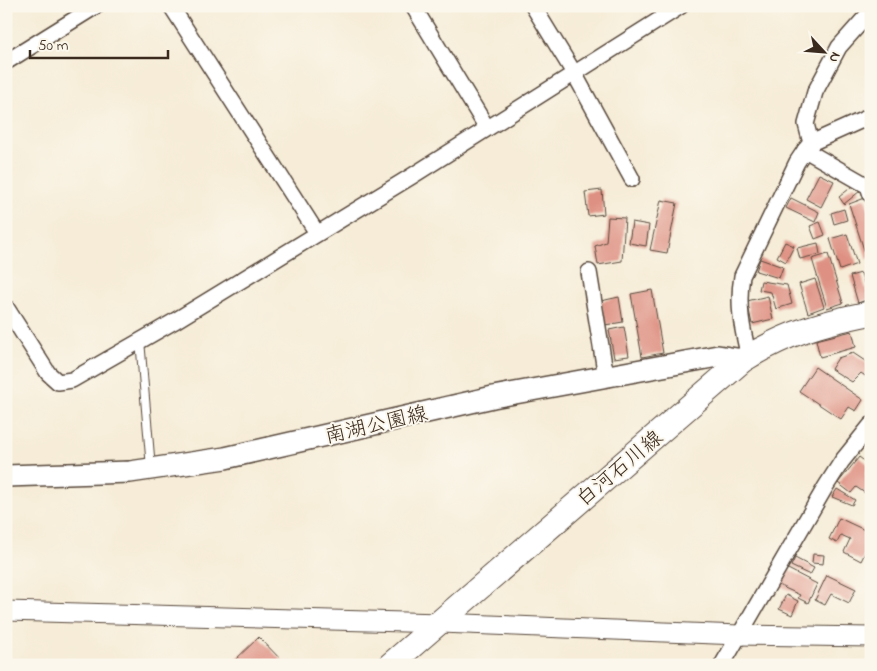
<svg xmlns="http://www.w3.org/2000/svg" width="877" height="671" viewBox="0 0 877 671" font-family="'Indie Flower','Klee One',sans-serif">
<rect width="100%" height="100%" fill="#fbf7ec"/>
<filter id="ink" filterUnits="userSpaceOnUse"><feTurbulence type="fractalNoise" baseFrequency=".02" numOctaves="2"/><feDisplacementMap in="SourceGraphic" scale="10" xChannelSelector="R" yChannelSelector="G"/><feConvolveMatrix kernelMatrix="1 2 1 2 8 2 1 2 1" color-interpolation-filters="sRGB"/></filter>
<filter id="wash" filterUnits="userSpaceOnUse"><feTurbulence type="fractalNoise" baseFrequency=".0096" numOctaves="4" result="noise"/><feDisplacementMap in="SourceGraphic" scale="20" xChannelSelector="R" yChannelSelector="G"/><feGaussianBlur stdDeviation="1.12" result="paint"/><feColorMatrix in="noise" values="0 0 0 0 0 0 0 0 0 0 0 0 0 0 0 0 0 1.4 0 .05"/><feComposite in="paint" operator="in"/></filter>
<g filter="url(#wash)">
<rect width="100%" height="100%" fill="#f6ecd7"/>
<g id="blocks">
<g fill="#de9082">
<polygon points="819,174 834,181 821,207 806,199"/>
<polygon points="854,185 860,191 844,204 839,197"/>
<polygon points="602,190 604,214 588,216 585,192"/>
<polygon points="791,198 819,212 815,222 786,208"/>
<polygon points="865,198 871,216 871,258 867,259 849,204"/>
<polygon points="661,200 677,203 667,253 650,250"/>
<polygon points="844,209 847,220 834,224 831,213"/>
<polygon points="608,217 625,218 622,261 598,265 595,246 606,242"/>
<polygon points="632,222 649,225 646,246 629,243"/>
<polygon points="820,222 825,235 815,239 810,226"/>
<polygon points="847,234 857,264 840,270 830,239"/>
<polygon points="785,242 794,246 786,262 777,257"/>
<polygon points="818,243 820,254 800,259 797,248"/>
<polygon points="828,254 843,303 827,308 812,259"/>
<polygon points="760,259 783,267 779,278 756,271"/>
<polygon points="861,273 869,299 858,303 850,276"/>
<polygon points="815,279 824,307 808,313 799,284"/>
<polygon points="761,281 787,285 792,304 776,309 771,292 759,290"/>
<polygon points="652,290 663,353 642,357 631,294"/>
<polygon points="768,296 773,319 752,324 747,301"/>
<polygon points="619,297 623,322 605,325 601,301"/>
<polygon points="624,327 629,356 614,358 609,330"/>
<polygon points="852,331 856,347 820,357 816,340"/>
<polygon points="853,353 871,365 871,380 861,373 852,382 831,369 838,358"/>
<polygon points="815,367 863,400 856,411 849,407 841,419 799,391"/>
<polygon points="859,457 871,466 865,474 871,478 871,497 856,487 851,493 838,483"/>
<polygon points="837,489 855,500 852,505 832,497"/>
<polygon points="839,518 871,533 871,541 861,561 844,552 850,539 841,535 837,543 829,539"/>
<polygon points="813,554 824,555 823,564 812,563"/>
<polygon points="795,558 814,568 810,575 791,566"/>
<polygon points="786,568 817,584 808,603 798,598 800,595 778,585"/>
<polygon points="827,575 856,589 849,603 831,594 825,605 815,600"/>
<polygon points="786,595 798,601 792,615 779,609"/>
<polygon points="259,637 286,665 235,665 233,662"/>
</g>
</g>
</g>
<g filter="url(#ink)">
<use href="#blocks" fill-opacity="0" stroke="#57473a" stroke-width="1"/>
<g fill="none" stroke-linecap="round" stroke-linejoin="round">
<defs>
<g id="service">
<polyline points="656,6 662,18"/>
<polyline points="140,340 151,468"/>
</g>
<g id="minor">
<polyline points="171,6 317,233"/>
<polyline points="413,6 487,128"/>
<polyline points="533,6 574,73 632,179"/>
<polyline points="6,62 96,6"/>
<polyline points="811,143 806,124 815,92 839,47 871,11"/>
<polyline points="805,150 868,186 871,195"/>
<polyline points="589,272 606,377"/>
<polyline points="6,307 48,373 58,382 72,380 173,322 412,176 681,6"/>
<path d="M 749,357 C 742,329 737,304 742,276 L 797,162 L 805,150 L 811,143 L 871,116"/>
<polyline points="722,665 826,486 842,461 871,425"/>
</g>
<polyline id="tertiary" points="6,611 441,623 739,635 871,637"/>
<polyline id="secondary" points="6,476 130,472 225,458 493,397 718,356 743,360"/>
<path id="primary" d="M 390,665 L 743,360 C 786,333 821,323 871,313"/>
</defs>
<use href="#service" stroke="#57473a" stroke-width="10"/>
<use href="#minor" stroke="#57473a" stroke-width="18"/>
<use href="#tertiary" stroke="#57473a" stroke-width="21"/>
<use href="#secondary" stroke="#57473a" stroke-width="24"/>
<use href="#primary" stroke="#57473a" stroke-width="26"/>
<use href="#service" stroke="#fff" stroke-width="8"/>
<use href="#minor" stroke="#fff" stroke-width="15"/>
<use href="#tertiary" stroke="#fff" stroke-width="19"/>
<use href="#secondary" stroke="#fff" stroke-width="21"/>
<use href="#primary" stroke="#fff" stroke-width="24"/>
</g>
</g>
<g text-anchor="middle" stroke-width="4" stroke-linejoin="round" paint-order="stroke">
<g font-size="21" fill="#3b2a1e" stroke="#fbf7ec">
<text transform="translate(376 424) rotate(-13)" y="7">南湖公園線</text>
<text transform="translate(619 468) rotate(-40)" y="7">白河石川線</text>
</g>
</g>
<rect width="877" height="671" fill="none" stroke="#fbf7ec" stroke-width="25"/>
<g transform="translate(824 52) rotate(116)" stroke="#fbf7ec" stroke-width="4" paint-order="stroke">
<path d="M0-4L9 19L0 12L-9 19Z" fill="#3b2a1e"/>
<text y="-8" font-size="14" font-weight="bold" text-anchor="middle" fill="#3b2a1e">N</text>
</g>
<path d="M30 50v8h138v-8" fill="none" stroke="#3b2a1e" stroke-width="2.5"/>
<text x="38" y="50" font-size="15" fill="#3b2a1e" stroke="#fbf7ec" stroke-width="4" paint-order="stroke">50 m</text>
</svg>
